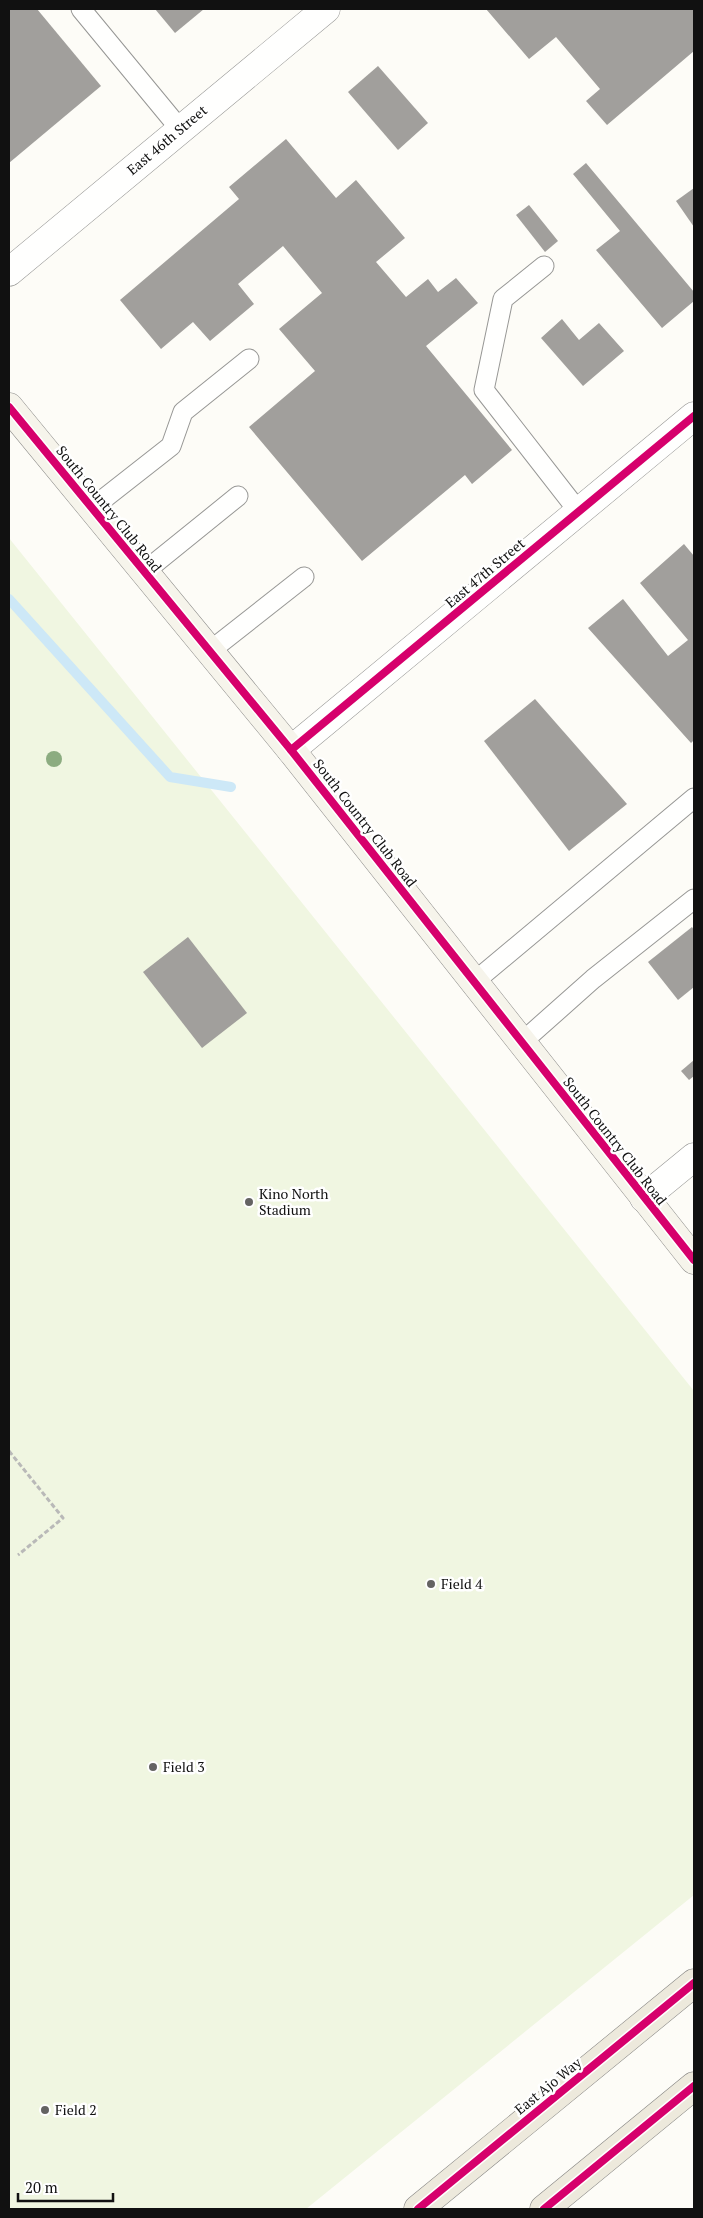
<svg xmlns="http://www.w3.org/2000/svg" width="703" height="2218" viewBox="0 0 703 2218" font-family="'PT Serif',serif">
<rect width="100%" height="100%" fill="#fdfcf7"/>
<polygon fill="#f0f6e1" points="9,538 694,1391 694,1895 306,2209 9,2209"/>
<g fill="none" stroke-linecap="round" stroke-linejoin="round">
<polyline stroke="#cde8f7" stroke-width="10" points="9,599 170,777 231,787"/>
</g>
<g fill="#a19f9c">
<polygon points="9,9 37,9 101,86 9,163"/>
<polygon points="155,9 204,9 175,33"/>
<polygon points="486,9 694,9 694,51 607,125 586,101 600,89 556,37 529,59"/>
<polygon points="378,66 428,123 398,150 348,92"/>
<polygon points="286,139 336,198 356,180 405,238 376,262 406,297 428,279 438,292 456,278 478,303 426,346 512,450 472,484 465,475 362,561 249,427 315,371 279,329 322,293 283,246 238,284 254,304 210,341 193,322 161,349 120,300 239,199 229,187"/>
<polygon points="586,163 694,292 694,301 662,328 596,250 620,231 573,174"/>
<polygon points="694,188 694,227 676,201"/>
<polygon points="529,205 558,241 545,252 516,215"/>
<polygon points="562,319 579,340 599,323 624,351 583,386 541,338"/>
<polygon points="684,544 694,556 694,740 691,743 588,628 623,599 668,656 688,640 640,583"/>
<polygon points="535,699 627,804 569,851 484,741"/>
<polygon points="692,927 694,930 694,987 678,1000 648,962"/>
<polygon points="188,937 247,1013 202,1048 143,972"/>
<polygon points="694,1060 694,1076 689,1080 681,1071"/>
</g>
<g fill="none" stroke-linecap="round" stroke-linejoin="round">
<defs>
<g id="lane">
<polyline points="81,9 180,129"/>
<polyline points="544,266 503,299 484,390 579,512"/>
<polyline points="92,508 171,446 183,412 249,359"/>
<polyline points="144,572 238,496"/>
<polyline points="210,651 304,577"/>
<polyline points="474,982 694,798"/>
<polyline points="521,1043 593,979 694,899"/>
</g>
<g id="street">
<polyline points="9,272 326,9"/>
<polyline points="291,750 694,416"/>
<polyline points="644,1198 694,1157"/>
</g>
<polyline id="secondary" points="9,407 291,750 694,1260"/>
<g id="primary">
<polyline points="418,2209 694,1983"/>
<polyline points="544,2209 694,2086"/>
</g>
</defs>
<use href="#lane" stroke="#979795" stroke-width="21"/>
<use href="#street" stroke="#979795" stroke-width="29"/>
<use href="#secondary" stroke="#8e8d8b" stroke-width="29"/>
<use href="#primary" stroke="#858482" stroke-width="29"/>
<polyline stroke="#b9b9b8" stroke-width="3" stroke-dasharray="5 2.5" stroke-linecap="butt" points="9,1451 63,1518 18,1555"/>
<use href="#lane" stroke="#fffffe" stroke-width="19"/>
<use href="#street" stroke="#fffffe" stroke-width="28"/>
<use href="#secondary" stroke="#f6f4eb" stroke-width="28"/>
<use href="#primary" stroke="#ede9dc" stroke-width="28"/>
<defs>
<g id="cycleway">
<polyline points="9,407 291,750 694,1260"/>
<polyline points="291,750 694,416"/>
<polyline points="418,2209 694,1983"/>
<polyline points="544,2209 694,2086"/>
</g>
</defs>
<use href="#cycleway" stroke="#fff" stroke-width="11"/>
<use href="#cycleway" stroke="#d6006c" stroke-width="8"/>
</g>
<circle fill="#8cac80" cx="54" cy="759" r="8"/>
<g fill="#646362" stroke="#fff" stroke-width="2">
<circle cx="249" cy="1202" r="5"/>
<circle cx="431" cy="1584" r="5"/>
<circle cx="153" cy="1767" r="5"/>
<circle cx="45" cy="2110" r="5"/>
</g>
<g text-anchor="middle" stroke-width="5" stroke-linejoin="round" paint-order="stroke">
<g font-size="14" fill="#111" stroke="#fff">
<text transform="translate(167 140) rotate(-40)" y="5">East 46th Street</text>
<text transform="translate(109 509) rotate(51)" y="5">South Country Club Road</text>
<text transform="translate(485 573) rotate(-40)" y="5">East 47th Street</text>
<text transform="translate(365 823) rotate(52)" y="5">South Country Club Road</text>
<text transform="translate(615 1141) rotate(52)" y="5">South Country Club Road</text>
<text transform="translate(548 2086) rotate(-39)" y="5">East Ajo Way</text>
</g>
<g font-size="14" fill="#111" stroke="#fff" text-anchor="start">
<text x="259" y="1199">Kino North<tspan x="259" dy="16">Stadium</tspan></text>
<text x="441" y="1589">Field 4</text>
<text x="163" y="1772">Field 3</text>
<text x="55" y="2115">Field 2</text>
</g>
</g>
<rect width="703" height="2218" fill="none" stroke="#111111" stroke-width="20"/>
<path d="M18 2193v8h95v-8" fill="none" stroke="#111111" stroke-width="2.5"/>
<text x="25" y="2193" font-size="15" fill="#111111" stroke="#ffffff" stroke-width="4" paint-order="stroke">20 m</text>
</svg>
